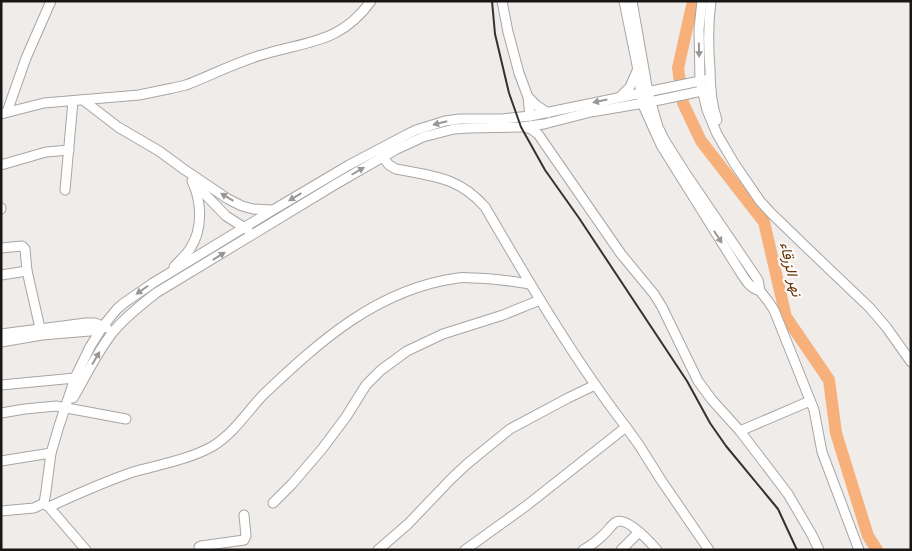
<svg xmlns="http://www.w3.org/2000/svg" width="912" height="551" viewBox="0 0 912 551" font-family="Ubuntu,Vazirmatn,sans-serif">
<rect width="100%" height="100%" fill="#efecea"/>
<g fill="none" stroke-linecap="round" stroke-linejoin="round">
<polyline stroke="#f7b07a" stroke-width="12" points="693,1 678,68 683,103 701,141 764,222 786,317 829,380 836,433 868,536 877,550"/>
<defs>
<g id="minor">
<polyline points="502,1 508,32 519,73 528,97 530,116"/>
<path d="M 624,1 L 637,65 L 642,103 L 661,145 L 739,270 C 745,279 749,288 760,291"/>
<polyline points="632,1 648,92 658,127 665,141 684,171 758,280 760,291 768,301 774,310 814,410 822,452 859,550"/>
<polyline points="702,1 699,29 700,81 707,110 717,134 734,163 760,201 771,213 804,245 870,308 887,328 911,362"/>
<path d="M 711,1 C 708,24 708,46 710,69 C 710,86 711,103 717,120"/>
<polyline points="528,97 536,105 548,113"/>
<polyline points="620,97 630,87 637,71"/>
<polyline points="83,100 118,127 159,151 185,170 228,199 242,206 253,209 272,210"/>
<polyline points="7,112 26,58 51,1"/>
<path d="M 1,114 L 44,103 L 139,95 L 173,88 L 186,85 C 212,75 238,61 265,54 C 309,41 342,42 371,1"/>
<polyline points="524,127 531,129 538,134 621,254 654,294 662,307 698,381 712,400 740,431 788,494 812,535 819,550"/>
<path d="M 379,152 L 389,165 L 396,169 C 432,176 459,177 485,207 C 529,282 573,358 626,427 L 526,506 L 465,550"/>
<polyline points="1,165 46,152 69,150"/>
<polyline points="197,186 226,216 248,230"/>
<polyline points="65,190 73,101"/>
<polyline points="1,208 1,209"/>
<polyline points="1,248 22,246 25,249 27,271 40,328"/>
<path d="M 174,267 C 179,261 186,255 190,249 C 203,229 202,202 192,181"/>
<polyline points="1,275 27,271"/>
<polyline points="1,334 86,323 95,323 107,328"/>
<polyline points="1,342 42,335 90,331 102,326"/>
<polyline points="1,385 75,378 78,379"/>
<path d="M 73,398 C 86,376 97,352 113,332 C 125,317 141,305 156,293 L 336,184 L 395,150 L 423,137 L 454,129 L 470,128 L 521,127 L 544,124 L 591,112 L 650,102 L 711,89"/>
<polyline points="1,413 25,409 56,406 126,419"/>
<polyline points="626,427 639,445 661,480 709,550"/>
<polyline points="740,431 810,401"/>
<polyline points="1,461 51,453"/>
<polyline points="273,503 292,484 322,449 346,417 366,385 381,370 407,351 443,334 503,315 540,300"/>
<polyline points="46,505 49,507 86,550"/>
<path d="M 49,507 C 77,494 104,482 133,472 C 158,465 191,459 213,446 C 233,434 247,412 263,395 C 320,341 377,289 458,278 C 463,277 468,278 473,278 C 492,278 511,281 530,284"/>
<polyline points="1,511 34,508 44,503 46,491 51,453 59,426 75,378 90,347 103,326 117,309 124,303 153,283 273,210 349,165 404,136 416,130 445,121 460,119 502,119 530,116 710,79"/>
<polyline points="199,550 199,547 201,546 244,540 246,536 244,515"/>
<polyline points="378,550 408,524 451,479 467,464 510,429 568,398 595,385"/>
<path d="M 583,550 C 590,546 597,541 602,536 C 607,532 611,525 616,522 C 627,516 650,542 657,550"/>
<polyline points="621,550 639,532"/>
</g>
</defs>
<use href="#minor" stroke="#a8a5a3" stroke-width="11"/>
<use href="#minor" stroke="#fff" stroke-width="9"/>
<polyline stroke="#333231" stroke-width="2" points="492,1 495,34 509,93 521,127 545,170 579,218 687,381 710,423 726,446 778,509 797,550"/>
</g>
<defs><path id="oneway-solid" d="M-6-.8H1V-3.2L6.5 0L1 3.2V.8H-6Z" transform="scale(1.25)"/></defs>
<g fill="#979796">
<use href="#oneway-solid" transform="translate(699 50) rotate(89)"/>
<use href="#oneway-solid" transform="translate(600 101) rotate(168)"/>
<use href="#oneway-solid" transform="translate(440 123) rotate(166)"/>
<use href="#oneway-solid" transform="translate(358 171) rotate(-30)"/>
<use href="#oneway-solid" transform="translate(227 197) rotate(-149)"/>
<use href="#oneway-solid" transform="translate(295 197) rotate(149)"/>
<use href="#oneway-solid" transform="translate(718 237) rotate(57)"/>
<use href="#oneway-solid" transform="translate(219 256) rotate(-32)"/>
<use href="#oneway-solid" transform="translate(142 290) rotate(145)"/>
<use href="#oneway-solid" transform="translate(96 358) rotate(-59)"/>
</g>
<g text-anchor="middle" stroke-width="4.5" stroke-linejoin="round" paint-order="stroke">
<g font-size="15" font-style="italic" fill="#64360c" stroke="#fcf9f7">
<text transform="translate(791 269) rotate(77)" y="5">نهر الزرقاء</text>
</g>
</g>
<rect width="912" height="551" fill="none" stroke="#181716" stroke-width="5"/>
</svg>
